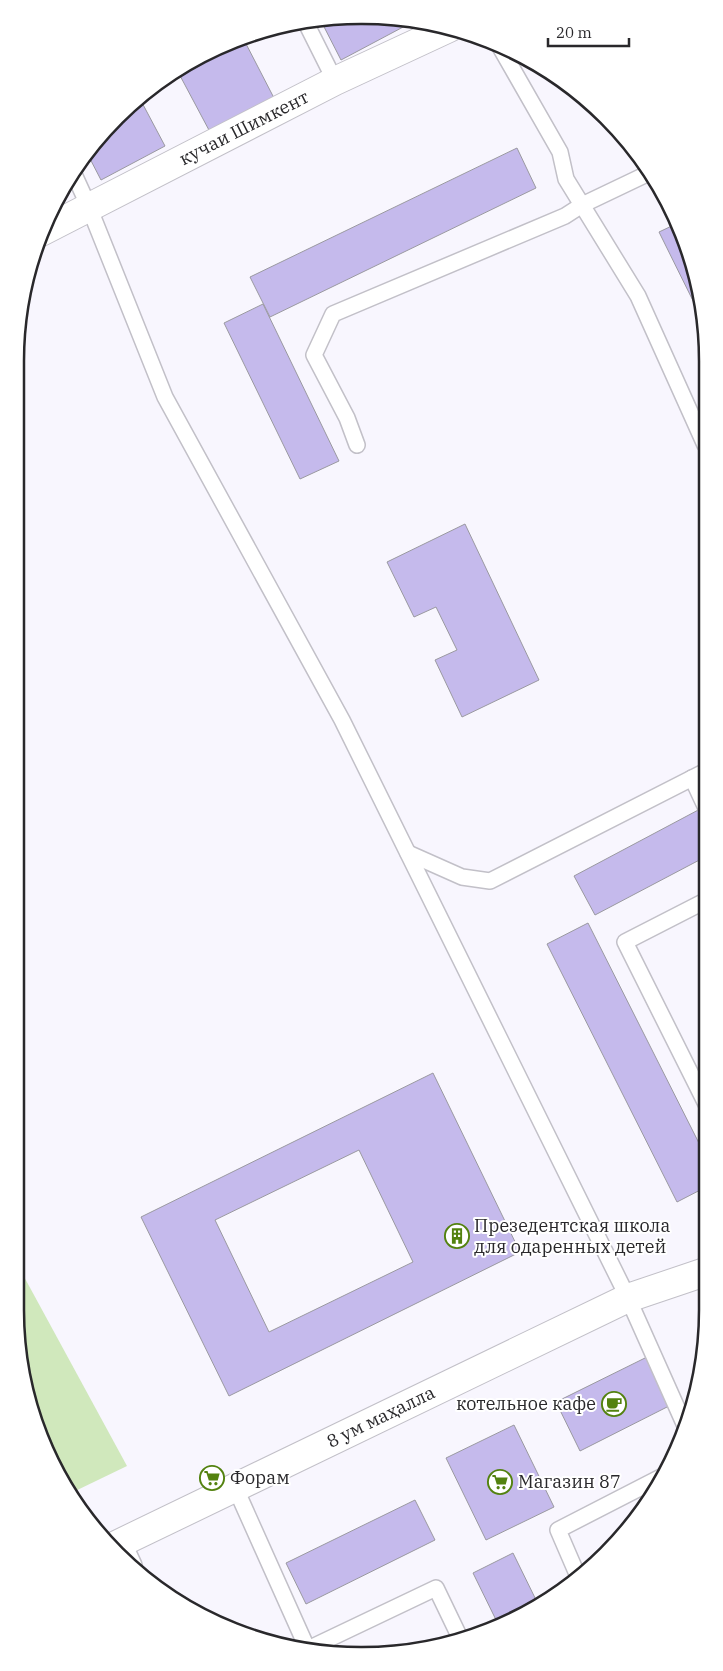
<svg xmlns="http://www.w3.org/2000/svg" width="723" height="1671" viewBox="0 0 723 1671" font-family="'IBM Plex Serif',serif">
<rect width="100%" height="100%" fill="#f8f6fe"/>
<polygon fill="#d0e8bc" points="22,1273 127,1466 69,1494 61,1482 33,1421 15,1310 15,1278"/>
<g fill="#c5baec" stroke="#9a99a0" fill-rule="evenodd">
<polygon points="339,16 401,18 405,26 341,60 320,19"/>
<polygon points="243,38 274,98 210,132 177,70 209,51"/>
<polygon points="139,97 165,146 101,180 87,153 101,133"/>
<polygon points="517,148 536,188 270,317 250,277"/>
<polygon points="678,223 682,229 705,316 705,325 659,232"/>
<polygon points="263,304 339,461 300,479 224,323"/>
<polygon points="465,524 539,680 462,717 435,660 457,650 436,607 414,617 387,562"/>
<polygon points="702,808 707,816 707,856 595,915 574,876"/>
<polygon points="588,923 708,1161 708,1186 677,1202 547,944"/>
<path d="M 433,1073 L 520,1252 L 229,1396 L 141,1217 ZM 359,1150 L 413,1262 L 269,1332 L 215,1220 Z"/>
<polygon points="647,1357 671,1405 580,1451 556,1402"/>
<polygon points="514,1425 554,1507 486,1540 446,1458"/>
<polygon points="415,1500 435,1540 306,1604 286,1563"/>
<polygon points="513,1553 539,1606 499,1626 473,1573"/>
</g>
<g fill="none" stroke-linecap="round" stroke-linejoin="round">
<defs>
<g id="lane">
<polyline points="305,21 335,81"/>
<polyline points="500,47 560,152 566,179 638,296 705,445"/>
<polyline points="73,172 89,207 165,397 342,720 628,1298 686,1428"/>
<polyline points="357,445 347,418 314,355 333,314 565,216 582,205 649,173"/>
<polyline points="692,778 706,808"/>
<polyline points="408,853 462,877 490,881 706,771"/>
<polyline points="707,900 625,942 707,1106"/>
<polyline points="235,1487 308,1650"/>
<polyline points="123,1541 134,1565"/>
<polyline points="577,1574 558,1530 665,1475"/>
<polyline points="308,1649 436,1588 461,1640"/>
</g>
<g id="street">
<polyline points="41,232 335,81 449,28"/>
<polyline points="112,1547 628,1298 708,1271"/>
</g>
</defs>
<use href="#lane" stroke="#c2c0c8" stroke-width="18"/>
<use href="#street" stroke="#c2c0c8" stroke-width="30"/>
<use href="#lane" stroke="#fff" stroke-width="15"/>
<use href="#street" stroke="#fff" stroke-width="28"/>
</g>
<defs>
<symbol id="building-ring" viewBox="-11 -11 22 22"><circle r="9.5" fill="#fff" stroke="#53820f" stroke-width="1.5"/><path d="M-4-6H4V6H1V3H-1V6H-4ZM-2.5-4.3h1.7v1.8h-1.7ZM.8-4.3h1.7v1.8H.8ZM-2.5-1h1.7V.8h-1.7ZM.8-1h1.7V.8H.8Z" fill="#53820f"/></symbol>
<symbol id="cafe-ring" viewBox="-11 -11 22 22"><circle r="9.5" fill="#fff" stroke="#53820f" stroke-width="1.5"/><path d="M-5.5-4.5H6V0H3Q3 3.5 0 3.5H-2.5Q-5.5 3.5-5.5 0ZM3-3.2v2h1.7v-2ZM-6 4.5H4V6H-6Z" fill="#53820f"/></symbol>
<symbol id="supermarket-ring" viewBox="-11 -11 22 22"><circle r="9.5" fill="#fff" stroke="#53820f" stroke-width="1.5"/><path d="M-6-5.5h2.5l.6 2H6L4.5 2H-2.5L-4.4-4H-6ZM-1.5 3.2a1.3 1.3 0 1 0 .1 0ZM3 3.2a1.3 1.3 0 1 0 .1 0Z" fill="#53820f"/></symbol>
</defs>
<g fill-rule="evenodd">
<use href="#building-ring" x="443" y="1222" width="28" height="28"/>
<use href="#cafe-ring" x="600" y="1390" width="28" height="28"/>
<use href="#supermarket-ring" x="198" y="1464" width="28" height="28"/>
<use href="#supermarket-ring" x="486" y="1468" width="28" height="28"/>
</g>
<g text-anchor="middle" stroke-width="4" stroke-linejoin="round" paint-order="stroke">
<g font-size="18" fill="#29282b" stroke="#fff">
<text transform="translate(244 128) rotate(-27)" y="6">кучаи Шимкент</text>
<text transform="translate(381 1417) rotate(-26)" y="6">8 ум маҳалла</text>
</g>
<g font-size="18" fill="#29282b" stroke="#fff" text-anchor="start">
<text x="474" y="1232">Презедентская школа<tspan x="474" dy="21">для одаренных детей</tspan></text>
<text x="596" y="1410" text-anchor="end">котельное кафе</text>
<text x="230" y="1484">Форам</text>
<text x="518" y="1488">Магазин 87</text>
</g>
</g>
<path d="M0 0H723V1671H0ZM361 24H362A337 337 0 0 1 699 361V1310A337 337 0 0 1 362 1647H361A337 337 0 0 1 24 1310V361A337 337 0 0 1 361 24Z" fill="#fff" fill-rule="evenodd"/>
<path fill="none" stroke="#29282b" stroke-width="2.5" d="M361 24H362A337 337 0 0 1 699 361V1310A337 337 0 0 1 362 1647H361A337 337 0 0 1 24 1310V361A337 337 0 0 1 361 24Z"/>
<path d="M548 38v8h81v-8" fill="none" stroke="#29282b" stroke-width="2.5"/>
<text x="556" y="38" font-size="15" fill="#29282b" stroke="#ffffff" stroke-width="4" paint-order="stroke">20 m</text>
</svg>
